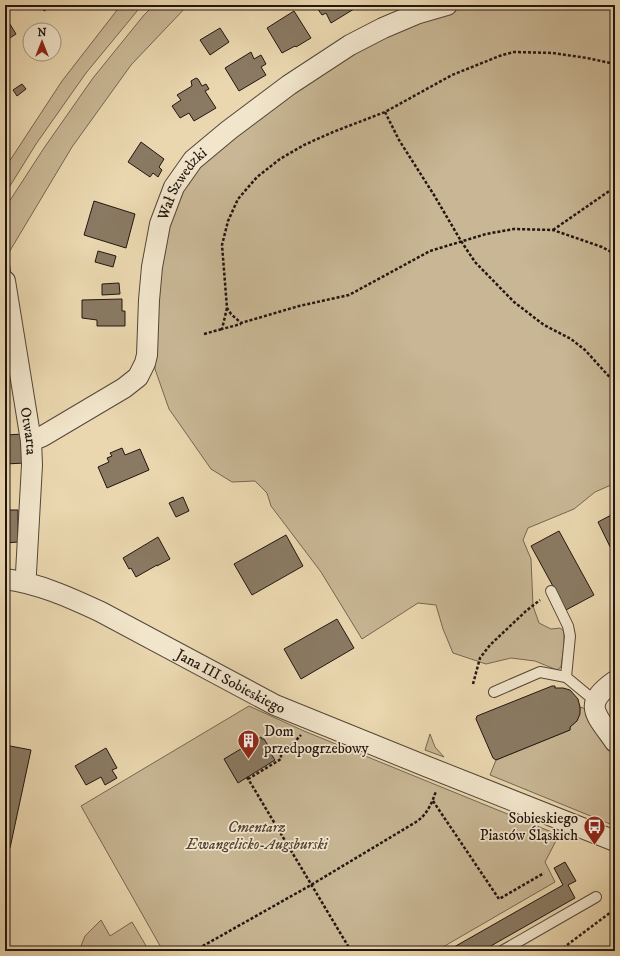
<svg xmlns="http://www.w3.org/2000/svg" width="620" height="956" viewBox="0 0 620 956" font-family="'IM FELL DW Pica',serif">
<rect width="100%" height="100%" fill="#ead7af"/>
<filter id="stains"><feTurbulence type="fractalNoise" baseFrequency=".005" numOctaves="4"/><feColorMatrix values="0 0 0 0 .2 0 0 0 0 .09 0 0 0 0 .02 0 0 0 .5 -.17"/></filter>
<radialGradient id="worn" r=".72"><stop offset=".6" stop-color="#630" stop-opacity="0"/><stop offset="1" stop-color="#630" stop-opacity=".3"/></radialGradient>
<g fill="#c8b694" stroke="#766652">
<polygon points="121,5 142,5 86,73 36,144 5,194 5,168 62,81"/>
<polygon points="154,5 188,5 131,65 72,147 8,254 11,274 5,270 5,208 44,148 93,78 144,15"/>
<polygon points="464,5 615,5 615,490 611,485 595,492 574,509 528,528 523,540 531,559 533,606 539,623 551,629 560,628 564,631 564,645 561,667 557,670 535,661 511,658 486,664 453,653 443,629 436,605 418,603 362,639 321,572 271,506 267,493 255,481 232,482 211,469 169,409 155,369 153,327 157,252 189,172 345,54 451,8"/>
<polygon points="249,706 304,731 559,835 545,862 555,882 436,951 163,951 81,806"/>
<path d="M 580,707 L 586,709 L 615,752 L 615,826 L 490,775 L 496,760 L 570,730 L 570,727 C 577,721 580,716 580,707 Z"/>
<polygon points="430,734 435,747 444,757 425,750"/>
<polygon points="101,920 110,936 132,922 149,951 79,951 85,936"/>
</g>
<g fill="#8a7a63" stroke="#231611">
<polygon points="37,5 54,5 44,11 43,9 39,9"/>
<polygon points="321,5 351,5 354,9 331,23 326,13 322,15 317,8"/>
<polygon points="294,11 311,38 296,47 295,46 282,53 267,28"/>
<polygon points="5,16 16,34 5,41"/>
<polygon points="220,28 229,42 210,55 200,40"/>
<polygon points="251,52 254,59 261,55 266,64 261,67 266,75 239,91 225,68"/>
<polygon points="196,78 198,79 202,86 206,84 209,89 205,91 216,108 194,121 189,113 180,118 172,106 181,100 177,95 192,86 191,81"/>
<polygon points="22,84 26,89 17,96 13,90"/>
<polygon points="141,142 164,159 159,167 162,170 158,177 153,173 150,177 128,162"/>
<polygon points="94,201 135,214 126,248 84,235"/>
<polygon points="98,251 116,256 113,267 95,262"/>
<polygon points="119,283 120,294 102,295 102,284"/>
<polygon points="122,299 122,311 125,311 125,326 97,326 97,320 82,318 82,300"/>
<polygon points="23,434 25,463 5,464 5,435"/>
<polygon points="122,448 125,455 140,449 149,470 107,488 98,467 109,462 107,458 112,456 110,453"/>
<polygon points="183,497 189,511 176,517 169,503"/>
<polygon points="5,507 9,507 10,510 18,510 18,542 5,543"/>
<polygon points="615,513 615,557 598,522"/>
<polygon points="559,531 594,595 566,610 531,546"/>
<polygon points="286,535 303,566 252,595 234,564"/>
<polygon points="158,537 170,559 157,566 157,565 136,577 131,568 129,569 123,558"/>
<polygon points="337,619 354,648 301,679 284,649"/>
<polygon points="552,686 555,686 555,688 563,688 570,690 578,699 580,707 580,714 577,721 570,727 570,730 496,760 493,758 476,719 477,716"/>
<polygon points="261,737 262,739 264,739 269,747 268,748 269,751 275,760 238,783 224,759"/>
<polygon points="5,745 31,750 10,848 5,847"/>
<polygon points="106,748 117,768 112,770 117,778 105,785 101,777 86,785 75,766"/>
<polygon points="565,862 576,881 568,885 575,898 482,951 447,951 563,885 554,868"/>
</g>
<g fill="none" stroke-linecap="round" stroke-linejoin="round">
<defs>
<g id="lane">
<polyline points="551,591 568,626 570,636 566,677 595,701"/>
<polyline points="494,692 540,672 566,677"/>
<polyline points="502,951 596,897"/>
</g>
<g id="street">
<path id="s1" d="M 5,281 L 31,441 L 32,465 L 26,573 L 24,582"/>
<path id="s2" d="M 31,441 L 43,436 L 124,388 L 138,377 L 145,363 L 147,355 L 149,300 L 152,267 L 160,224 L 174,187 L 193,160 L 229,130 L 289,85 L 350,45 L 383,28 L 416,14 L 447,5"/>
<path id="s3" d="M 5,579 C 38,583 71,598 101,612 L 275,705 L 428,767 L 615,841"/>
<path d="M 615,681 C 581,705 596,714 615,742"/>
</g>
</defs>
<use href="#lane" stroke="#554638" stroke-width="12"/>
<use href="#street" stroke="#554638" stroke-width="22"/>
<g stroke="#231611" stroke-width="2.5" stroke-dasharray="3 2" stroke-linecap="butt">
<polyline points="615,64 587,58 553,53 514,52 502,55 452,75 385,112 333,132 304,145 280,159 257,177 238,199 228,221 222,245 227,308 231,314 241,323 299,306 349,295 430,251 486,234 514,229 553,230 602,247 615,254"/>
<polyline points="385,112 399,140 434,195 461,241 475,262 514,302 544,325 571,339 585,350 615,383"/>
<polyline points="553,230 615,187"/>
<polyline points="227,308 222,329 241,324"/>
<polyline points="204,334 222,329"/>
<polyline points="473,684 480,658 490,645 526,611 540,600"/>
<polyline points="247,777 351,951"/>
<polyline points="248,779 281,759 281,753 291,746 301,735"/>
<polyline points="433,801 499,899 544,873"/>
<path d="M 194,951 L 311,885 L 416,822 C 427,815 432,803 436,791"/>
<polyline points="559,951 615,909"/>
</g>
<use href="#lane" stroke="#f1e5cb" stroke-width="10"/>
<use href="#street" stroke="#f1e5cb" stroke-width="20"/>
</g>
<defs>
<symbol id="building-pin" viewBox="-11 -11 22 30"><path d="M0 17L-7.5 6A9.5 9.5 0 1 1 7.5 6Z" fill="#8f2418" stroke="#f1e5cb"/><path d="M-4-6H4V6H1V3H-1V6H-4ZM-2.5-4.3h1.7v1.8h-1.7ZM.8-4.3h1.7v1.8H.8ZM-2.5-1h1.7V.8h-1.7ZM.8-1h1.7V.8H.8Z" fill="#fff"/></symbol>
<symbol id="bus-pin" viewBox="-11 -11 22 30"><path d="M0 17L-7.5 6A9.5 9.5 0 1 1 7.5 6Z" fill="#8f2418" stroke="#f1e5cb"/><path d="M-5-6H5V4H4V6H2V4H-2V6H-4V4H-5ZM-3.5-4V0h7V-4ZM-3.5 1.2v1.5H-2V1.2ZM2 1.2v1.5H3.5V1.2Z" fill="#fff"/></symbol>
</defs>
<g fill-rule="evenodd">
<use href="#building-pin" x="236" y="728" width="25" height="34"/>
<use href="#bus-pin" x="582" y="814" width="25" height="34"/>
</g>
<g text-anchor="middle" stroke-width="3.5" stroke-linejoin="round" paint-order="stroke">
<g font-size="15" fill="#231611" stroke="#f1e5cb">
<text dy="5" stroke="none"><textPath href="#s2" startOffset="327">Wał Szwedzki</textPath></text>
<text dy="5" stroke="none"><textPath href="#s1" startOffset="152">Otwarta</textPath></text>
<text dy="5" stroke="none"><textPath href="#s3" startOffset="249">Jana III Sobieskiego</textPath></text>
</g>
<g font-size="15" fill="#231611" stroke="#f1e5cb" text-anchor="start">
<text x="264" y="736">Dom<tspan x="264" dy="17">przedpogrzebowy</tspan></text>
<text x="578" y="823" text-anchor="end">Sobieskiego<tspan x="578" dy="17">Piastów Śląskich</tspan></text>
</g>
<g font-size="15" font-style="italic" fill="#554638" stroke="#f1e5cb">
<text x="257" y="832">Cmentarz<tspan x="257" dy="17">Ewangelicko-Augsburski</tspan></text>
</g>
</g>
<rect width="620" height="956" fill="none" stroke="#ead7af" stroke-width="20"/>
<rect x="6" y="6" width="608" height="944" fill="none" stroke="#231611" stroke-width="2"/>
<rect x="10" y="10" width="600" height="936" fill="none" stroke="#231611"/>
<g transform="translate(42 42)"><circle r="19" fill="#f1e5cb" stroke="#9f9281"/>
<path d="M0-3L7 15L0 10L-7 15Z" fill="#8f2418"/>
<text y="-6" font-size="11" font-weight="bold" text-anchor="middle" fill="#231611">N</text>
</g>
<rect width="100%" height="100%" filter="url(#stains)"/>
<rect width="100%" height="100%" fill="url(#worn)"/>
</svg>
